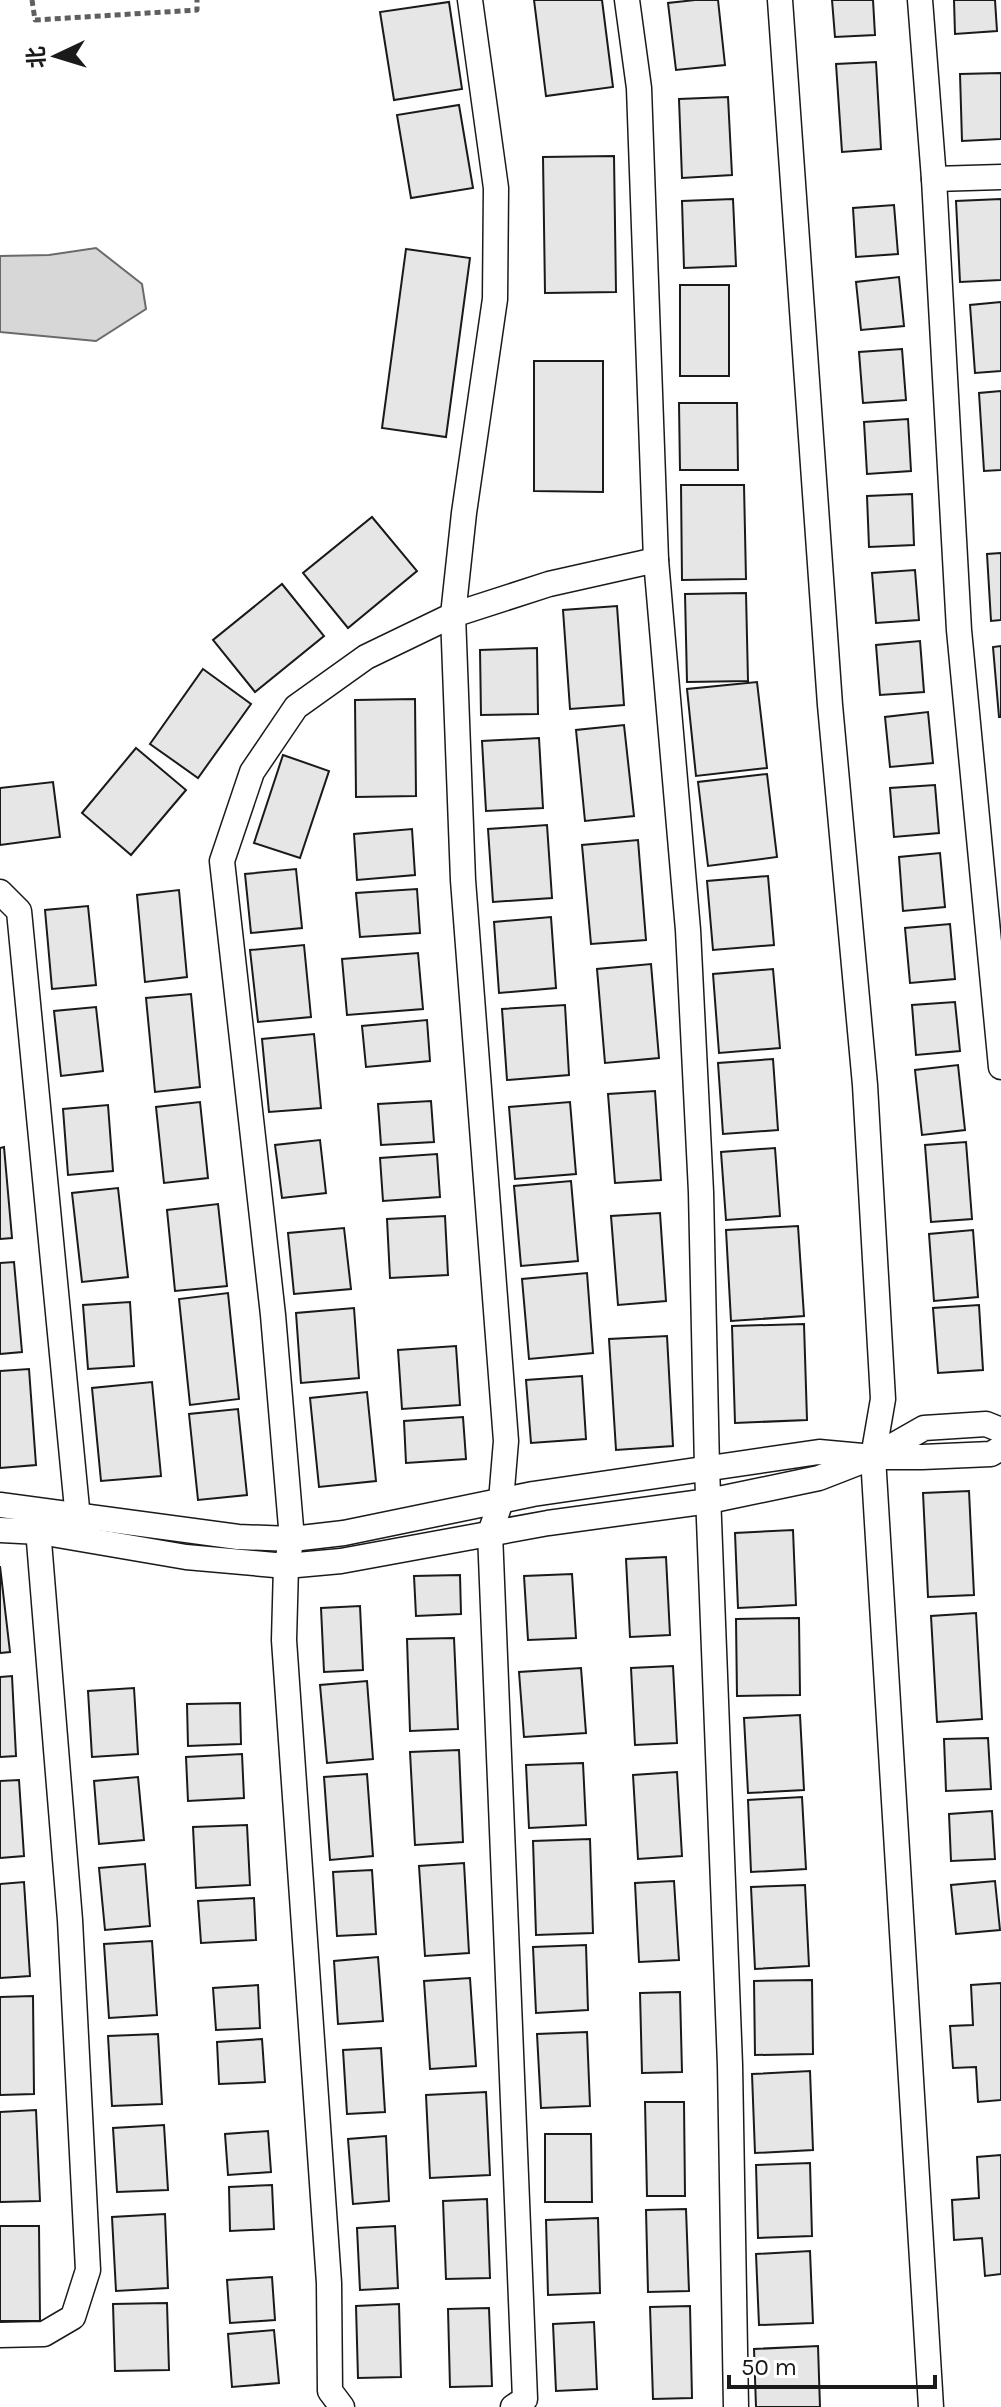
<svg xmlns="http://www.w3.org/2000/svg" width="1001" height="2407" viewBox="0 0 1001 2407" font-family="Karla,'Noto Sans SC',sans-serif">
<rect width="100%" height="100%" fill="#fff"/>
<polygon fill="#d7d7d7" stroke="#6a6a6a" stroke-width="2" points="96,248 142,284 146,309 96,341 0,332 0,256 49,255"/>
<g fill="#e6e6e6" stroke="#1a1a1a" stroke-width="2">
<polygon points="534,0 602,0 613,87 546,96"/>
<polygon points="695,0 718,0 725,65 676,70 668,3"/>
<polygon points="832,0 873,0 875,35 835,37"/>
<polygon points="954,0 995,0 997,31 955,34"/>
<polygon points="449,2 462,89 394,100 380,12"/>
<polygon points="876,62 881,149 842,152 836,64"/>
<polygon points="1001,73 1001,139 962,141 960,74"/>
<polygon points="728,97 732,175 682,178 679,99"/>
<polygon points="459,105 473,188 411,198 397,115"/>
<polygon points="614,156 616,292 545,293 543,157"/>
<polygon points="733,199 736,266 684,268 682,201"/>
<polygon points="1001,199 1001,280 960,282 956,201"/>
<polygon points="894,205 898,254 856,257 853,208"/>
<polygon points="406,249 470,258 446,437 382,428"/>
<polygon points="899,277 904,326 861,330 856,282"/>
<rect x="680" y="285" width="49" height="91"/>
<polygon points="1001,302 1001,371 975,373 970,305"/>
<polygon points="902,349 906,400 863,403 859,352"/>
<polygon points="534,361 603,361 603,492 534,491"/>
<polygon points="1001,391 1001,470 984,471 979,393"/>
<polygon points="679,403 737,403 738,470 680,470"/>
<polygon points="908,419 911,471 867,474 864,422"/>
<polygon points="681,485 744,485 746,579 682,580"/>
<polygon points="912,494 914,545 869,547 867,496"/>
<polygon points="372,517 417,571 348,628 303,573"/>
<polygon points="1001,553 1001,620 991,621 987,554"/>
<polygon points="915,570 919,620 876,623 872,573"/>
<polygon points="282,584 324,636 255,692 213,640"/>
<polygon points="746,593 748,681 687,682 685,594"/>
<polygon points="617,606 624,705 570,709 563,610"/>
<polygon points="920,641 924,692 880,695 876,645"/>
<polygon points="1001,646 1001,717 999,717 993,647"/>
<polygon points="537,648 538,714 481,715 480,650"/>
<polygon points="203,669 251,704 198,778 150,744"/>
<polygon points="757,682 767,768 696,776 687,689"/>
<polygon points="415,699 416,796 356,797 355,700"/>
<polygon points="928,712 933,763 890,767 885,717"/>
<polygon points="624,725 634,816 585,821 576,730"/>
<polygon points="539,738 543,808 486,811 482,741"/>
<polygon points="136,748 186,790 131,855 82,813"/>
<polygon points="283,755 329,771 300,858 254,843"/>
<polygon points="767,774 777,857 708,866 698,782"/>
<polygon points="53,782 60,837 0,845 0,788"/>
<polygon points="935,785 939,833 894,837 890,788"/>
<polygon points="547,825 552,898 493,902 488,829"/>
<polygon points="412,829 415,875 357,880 354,834"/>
<polygon points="638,840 646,940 591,944 582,845"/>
<polygon points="940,853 945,907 903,911 899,857"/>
<polygon points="296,869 302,928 251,933 245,874"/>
<polygon points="768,876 774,945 713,950 707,881"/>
<polygon points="417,889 420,933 360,937 356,893"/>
<polygon points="179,890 187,977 145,982 137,895"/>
<polygon points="88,906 96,985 52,989 45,910"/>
<polygon points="551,917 556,988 499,993 494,922"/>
<polygon points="950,924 955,979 910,983 905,928"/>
<polygon points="304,945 311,1017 258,1022 250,950"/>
<polygon points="418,953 423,1009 347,1015 342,959"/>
<polygon points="651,964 659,1058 605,1063 597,969"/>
<polygon points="773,969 780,1048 719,1053 713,974"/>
<polygon points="191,994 200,1087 155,1092 146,998"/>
<polygon points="955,1002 960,1051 916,1055 912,1005"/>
<polygon points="565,1005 569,1075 507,1080 502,1009"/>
<polygon points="96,1007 103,1071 61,1076 54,1011"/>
<polygon points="427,1020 430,1061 366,1067 362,1026"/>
<polygon points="314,1034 321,1108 269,1112 262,1039"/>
<polygon points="773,1059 778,1130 723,1134 718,1063"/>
<polygon points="958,1065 965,1130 922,1135 915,1070"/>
<polygon points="655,1091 661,1180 615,1183 608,1094"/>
<polygon points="431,1101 434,1142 381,1145 378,1104"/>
<polygon points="200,1102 208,1178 164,1183 156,1107"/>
<polygon points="570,1102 576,1174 515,1179 509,1107"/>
<polygon points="108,1105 113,1171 68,1175 63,1109"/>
<polygon points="320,1140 326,1193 282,1198 275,1145"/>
<polygon points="966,1142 972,1219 931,1222 925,1145"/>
<polygon points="4,1147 12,1238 0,1239 0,1148"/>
<polygon points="775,1148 780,1216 726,1220 721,1152"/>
<polygon points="437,1154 440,1197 383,1201 380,1158"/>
<polygon points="571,1181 578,1261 521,1266 514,1186"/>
<polygon points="118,1188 128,1277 82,1282 72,1193"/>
<polygon points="218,1204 227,1286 175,1291 167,1210"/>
<polygon points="660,1213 666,1301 618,1305 611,1216"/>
<polygon points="445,1216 448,1275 390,1278 387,1219"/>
<polygon points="798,1226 804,1316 731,1321 726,1230"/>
<polygon points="344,1228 351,1289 294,1294 288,1233"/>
<polygon points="973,1230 978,1297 934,1301 929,1234"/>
<polygon points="14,1262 22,1352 0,1354 0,1263"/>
<polygon points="587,1273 593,1353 529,1359 522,1279"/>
<polygon points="228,1293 239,1399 190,1405 179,1299"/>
<polygon points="130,1302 134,1366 88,1369 83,1305"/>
<polygon points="979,1305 983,1370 938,1373 933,1308"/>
<polygon points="354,1308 359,1378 301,1383 296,1313"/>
<polygon points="804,1324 807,1420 735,1423 732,1326"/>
<polygon points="667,1336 673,1446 616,1450 609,1339"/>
<polygon points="456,1346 460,1405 402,1409 398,1350"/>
<polygon points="29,1369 36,1465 0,1468 0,1371"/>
<polygon points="582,1376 586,1439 531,1443 526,1380"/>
<polygon points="152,1382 161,1476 101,1481 92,1388"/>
<polygon points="367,1392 376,1481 319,1487 310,1398"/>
<polygon points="238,1409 247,1495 198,1500 189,1414"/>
<polygon points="463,1417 466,1459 406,1463 404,1421"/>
<polygon points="969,1491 974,1595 928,1597 923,1493"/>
<polygon points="793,1530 796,1605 738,1608 735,1533"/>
<polygon points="666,1557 670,1635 630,1637 626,1559"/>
<polygon points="0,1566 10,1652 0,1653"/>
<polygon points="572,1574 576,1638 528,1640 524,1576"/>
<polygon points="460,1575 461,1614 416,1616 414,1576"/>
<polygon points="360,1606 363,1670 324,1672 321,1608"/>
<polygon points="976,1613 982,1719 937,1722 931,1616"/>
<polygon points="799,1618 800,1695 737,1696 736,1619"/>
<polygon points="454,1638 458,1729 410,1731 407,1639"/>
<polygon points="673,1666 677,1743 635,1745 631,1668"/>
<polygon points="581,1668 586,1733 524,1737 519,1672"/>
<polygon points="12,1676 16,1756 0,1757 0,1677"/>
<polygon points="367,1681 373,1759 327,1763 320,1685"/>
<polygon points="134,1688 138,1754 92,1757 88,1691"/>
<polygon points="240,1703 241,1744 188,1746 187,1704"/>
<polygon points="800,1715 804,1790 748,1793 744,1718"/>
<polygon points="988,1738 991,1789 946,1791 944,1739"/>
<polygon points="459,1750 463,1842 415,1845 410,1752"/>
<polygon points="242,1754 244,1798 188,1801 186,1757"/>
<polygon points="583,1763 586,1825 529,1828 526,1765"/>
<polygon points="677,1772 682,1856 638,1859 633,1775"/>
<polygon points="367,1774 373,1856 330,1860 324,1777"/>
<polygon points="138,1777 144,1840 99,1844 94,1781"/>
<polygon points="19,1780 24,1856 0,1858 0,1781"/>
<polygon points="802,1797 806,1869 751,1872 748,1800"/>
<polygon points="992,1811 995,1859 951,1861 949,1814"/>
<polygon points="247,1825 250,1885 196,1888 193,1827"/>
<polygon points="590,1839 593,1933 536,1935 533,1841"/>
<polygon points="464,1863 469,1953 425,1956 419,1866"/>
<polygon points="145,1864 150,1926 105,1930 99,1868"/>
<polygon points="372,1870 376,1934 337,1936 333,1872"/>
<polygon points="674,1881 679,1960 639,1962 635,1883"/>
<polygon points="995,1881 1000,1930 956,1934 951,1885"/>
<polygon points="24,1882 30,1976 0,1978 0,1884"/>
<polygon points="805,1885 809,1966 755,1969 751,1887"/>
<polygon points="254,1898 256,1940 201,1943 198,1901"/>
<polygon points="152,1941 157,2015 109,2018 104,1944"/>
<polygon points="586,1945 588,2010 536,2013 533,1947"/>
<polygon points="378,1957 383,2021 338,2024 334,1961"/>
<polygon points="470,1978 476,2066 430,2069 424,1981"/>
<polygon points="812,1980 813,2054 755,2055 754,1981"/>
<polygon points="1001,1983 1001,2100 978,2102 976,2067 953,2068 950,2026 973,2025 971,1985"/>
<polygon points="258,1985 260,2028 216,2030 213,1988"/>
<polygon points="680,1992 682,2072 642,2073 640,1993"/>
<polygon points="33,1996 34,2094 0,2095 0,1997"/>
<polygon points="587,2032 590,2106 541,2108 537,2034"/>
<polygon points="158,2034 162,2104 112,2106 108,2036"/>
<polygon points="262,2039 265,2082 219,2084 217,2042"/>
<polygon points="381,2048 385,2112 347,2114 343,2050"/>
<polygon points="810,2071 813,2150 755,2153 752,2074"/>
<polygon points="486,2092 490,2175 430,2178 426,2095"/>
<polygon points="645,2102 684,2102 685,2196 647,2196"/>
<polygon points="36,2110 40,2201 0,2202 0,2112"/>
<polygon points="164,2125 168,2190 117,2192 113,2128"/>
<polygon points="268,2131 271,2172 228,2175 225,2134"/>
<polygon points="545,2134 591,2134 592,2202 545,2202"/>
<polygon points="386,2136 389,2201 353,2204 348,2139"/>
<polygon points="1001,2155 1001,2274 985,2276 982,2238 954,2240 952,2200 979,2198 977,2157"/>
<polygon points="810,2163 812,2236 758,2238 756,2165"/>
<polygon points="272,2185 274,2229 230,2231 229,2187"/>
<polygon points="487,2199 490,2278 446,2279 443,2201"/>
<polygon points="686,2209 689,2291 648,2292 646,2210"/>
<polygon points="165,2214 168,2288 116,2291 112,2217"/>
<polygon points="598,2218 600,2293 548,2295 546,2220"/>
<polygon points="0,2226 39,2226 40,2321 0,2321"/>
<polygon points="395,2226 398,2288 360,2290 357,2228"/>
<polygon points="810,2251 813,2323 759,2325 756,2254"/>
<polygon points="272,2277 275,2320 230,2323 227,2280"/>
<polygon points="167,2303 169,2370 115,2371 113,2304"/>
<polygon points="399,2304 401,2377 358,2378 356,2306"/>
<polygon points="690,2306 692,2398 653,2399 650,2307"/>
<polygon points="489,2308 492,2386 450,2387 448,2309"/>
<polygon points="594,2322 597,2389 556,2391 553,2324"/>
<polygon points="274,2330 279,2383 232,2387 228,2334"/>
<polygon points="818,2346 820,2407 756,2407 754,2349"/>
</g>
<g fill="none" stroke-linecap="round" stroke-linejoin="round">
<defs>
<g id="minor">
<polyline points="627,0 639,88 656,560 688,930 701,1192 707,1468 730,2065 736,2407"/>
<polyline points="780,0 830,705 865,1085 883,1399 873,1457 931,2407"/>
<polyline points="920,0 934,179 959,630 1001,1067"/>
<polyline points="934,179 1001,177"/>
<polyline points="0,892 19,911 79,1529"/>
<polyline points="0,1505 238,1537 292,1539 344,1533 533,1494 819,1452 873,1457 922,1457 991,1454 1001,1448"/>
<polyline points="0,1530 40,1532 186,1557 286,1566 341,1561 548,1523 709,1501 819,1478 873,1457 924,1428 986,1424 1001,1430"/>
<polyline points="0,2335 44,2334 73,2317 88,2270 70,1920 37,1517"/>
<polyline points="342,2407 330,2391 329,2283 284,1640 286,1566 292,1539 273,1315 222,861 252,772 296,707 366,657 453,615 464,513 495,299 496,188 470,0"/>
<polyline points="513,2407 525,2399 490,1533 501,1501 506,1441 463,880 453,615 549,584 656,560"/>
</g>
</defs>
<use href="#minor" stroke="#1a1a1a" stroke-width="27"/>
<polyline stroke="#5f5f5f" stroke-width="5" stroke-dasharray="6 4" stroke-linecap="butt" points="32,0 35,20 197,10 197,0"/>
<use href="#minor" stroke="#fff" stroke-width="24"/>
</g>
<g transform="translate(56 56) rotate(266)" stroke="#ffffff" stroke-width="6" paint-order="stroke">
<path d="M0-6L14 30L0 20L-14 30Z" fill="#1a1a1a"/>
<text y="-12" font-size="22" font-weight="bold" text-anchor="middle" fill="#1a1a1a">北</text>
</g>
<path d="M729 2375v12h206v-12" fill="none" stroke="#1a1a1a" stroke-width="4"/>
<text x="741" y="2375" font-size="24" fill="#1a1a1a" stroke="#ffffff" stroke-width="6" paint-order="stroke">50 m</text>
</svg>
